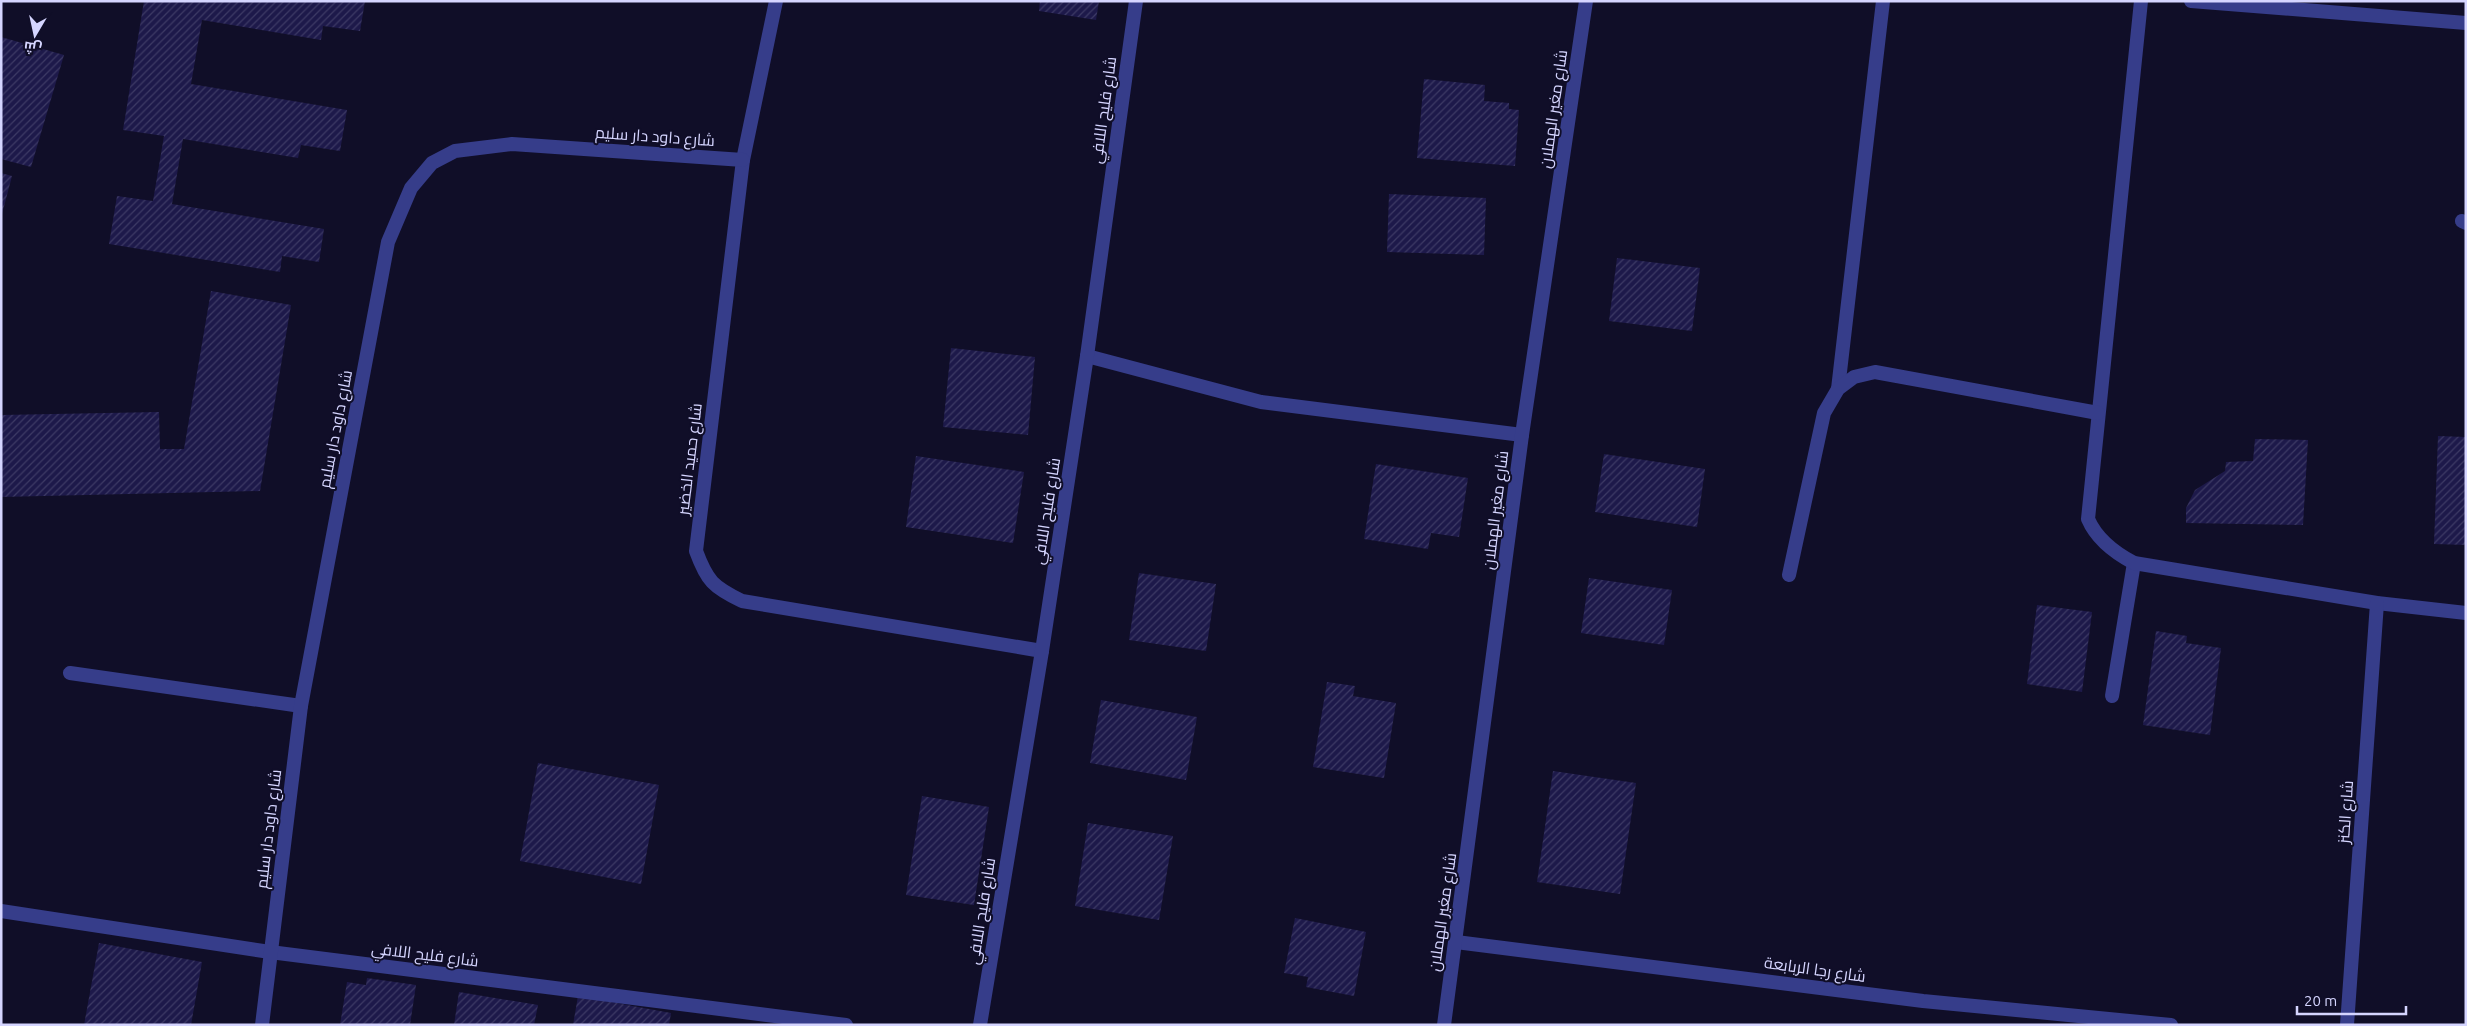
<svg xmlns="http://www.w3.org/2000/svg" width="2467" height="1026" viewBox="0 0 2467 1026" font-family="Ubuntu,Cairo,sans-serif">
<defs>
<pattern id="building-hatch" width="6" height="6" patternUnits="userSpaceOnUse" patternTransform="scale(1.25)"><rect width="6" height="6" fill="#1d194a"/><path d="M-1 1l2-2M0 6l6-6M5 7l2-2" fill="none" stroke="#3d3a65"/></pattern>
</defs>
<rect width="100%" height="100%" fill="#100e28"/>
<g fill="url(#building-hatch)">
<polygon points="144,1 365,1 360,31 323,26 321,40 202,20 191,84 347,110 340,151 301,145 298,158 183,139 172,204 324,229 319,262 282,256 280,272 109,244 117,196 153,201 164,136 123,130"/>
<polygon points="1040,1 1099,1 1096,20 1039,11"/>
<polygon points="1,37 64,55 31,167 1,159"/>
<polygon points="1424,79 1485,85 1484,101 1509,103 1509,109 1519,110 1515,166 1417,158"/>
<polygon points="1,173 12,176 2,214 1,214"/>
<polygon points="1389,194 1486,198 1484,255 1387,252"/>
<polygon points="1617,258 1700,268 1692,331 1609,321"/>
<polygon points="211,291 291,305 260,491 1,497 1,415 159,412 160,449 184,449"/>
<polygon points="951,348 1035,357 1028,435 943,427"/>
<polygon points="2438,436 2466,437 2466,545 2434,544"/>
<polygon points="2255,439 2308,440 2303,525 2186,523 2186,508 2195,490 2225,471 2226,462 2253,461"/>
<polygon points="1604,454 1705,469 1697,527 1595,512"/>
<polygon points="916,456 1024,472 1013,543 906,527"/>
<polygon points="1376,464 1468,478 1459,537 1431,533 1428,549 1364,539"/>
<polygon points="1139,573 1216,584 1206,651 1129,640"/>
<polygon points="1589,578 1672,590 1664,645 1581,633"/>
<polygon points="2037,605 2092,612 2082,692 2027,684"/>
<polygon points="2156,631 2187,636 2186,643 2221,648 2210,735 2143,725"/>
<polygon points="1327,682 1355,686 1353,696 1396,703 1384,778 1313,767"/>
<polygon points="1101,700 1197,717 1186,780 1090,763"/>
<polygon points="538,763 659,785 641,884 520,861"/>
<polygon points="1553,771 1636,783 1620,894 1537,882"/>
<polygon points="922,796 989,807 974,905 906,895"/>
<polygon points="1088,823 1173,836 1159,920 1075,906"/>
<polygon points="1295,918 1366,932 1354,996 1306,987 1308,977 1284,973"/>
<polygon points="99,943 202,962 191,1025 84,1025"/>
<polygon points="367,978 416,985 410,1025 340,1025 347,982 366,985"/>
<polygon points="459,992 538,1005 534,1025 454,1025"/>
<polygon points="578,996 671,1013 669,1025 573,1025"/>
</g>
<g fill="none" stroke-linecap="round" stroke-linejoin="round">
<g stroke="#363d8a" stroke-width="14">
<polyline points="1838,389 1883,1"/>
<polyline points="2112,696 2134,563"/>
</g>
<g stroke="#363d8a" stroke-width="14">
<path d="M 776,1 L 743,160 L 696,551 C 707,581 713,587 742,601 L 1042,651"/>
<path d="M 2141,1 L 2088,519 C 2097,540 2115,553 2134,563 L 2377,603 L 2466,613"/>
<polyline points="2191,1 2466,23"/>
<polyline points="2462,221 2466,223"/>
<polyline points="1087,356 1261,402 1522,435"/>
<polyline points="1789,575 1824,413 1838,389 1854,377 1875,372 2098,413"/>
<polyline points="70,673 301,706"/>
<polyline points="1,911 270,952 846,1025"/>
<polyline points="1456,942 1923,1001 2171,1025"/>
<polyline points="262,1025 301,706 388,242 411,188 432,163 455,151 512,144 743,160"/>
<polyline points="980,1025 1042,651 1087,356 1136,1"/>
<polyline points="2347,1025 2377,603"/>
</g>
<polyline stroke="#363d8a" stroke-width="14" points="1444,1025 1522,435 1586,1"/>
</g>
<g text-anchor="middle" stroke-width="4" stroke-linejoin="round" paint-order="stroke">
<g font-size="16" fill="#d5d5ff" stroke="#100e28">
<text transform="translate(1553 109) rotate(-82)" y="6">شارع مغير الهملان</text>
<text transform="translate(1103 110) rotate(-82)" y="6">شارع فليح اللافي</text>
<text transform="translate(655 136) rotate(4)" y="6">شارع داود دار سليم</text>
<text transform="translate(335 429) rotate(-79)" y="6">شارع داود دار سليم</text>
<text transform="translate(689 459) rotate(-83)" y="6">شارع حميد الخضير</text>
<text transform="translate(1495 510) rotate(-83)" y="6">شارع مغير الهملان</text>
<text transform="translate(1046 511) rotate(-81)" y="6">شارع فليح اللافي</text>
<text transform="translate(2345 812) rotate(-86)" y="6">شارع الكنز</text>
<text transform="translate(268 829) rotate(-83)" y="6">شارع داود دار سليم</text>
<text transform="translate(981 911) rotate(-81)" y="6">شارع فليح اللافي</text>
<text transform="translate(1442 912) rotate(-82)" y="6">شارع مغير الهملان</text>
<text transform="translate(425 954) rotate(7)" y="6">شارع فليح اللافي</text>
<text transform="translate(1815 969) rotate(8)" y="6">شارع رجا الربابعة</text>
</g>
</g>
<rect width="2467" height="1026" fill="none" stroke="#d5d5ff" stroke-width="5"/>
<g transform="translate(35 35) rotate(189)" stroke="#100e28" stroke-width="4" paint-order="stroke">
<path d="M0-4L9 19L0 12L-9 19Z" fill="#d5d5ff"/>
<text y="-8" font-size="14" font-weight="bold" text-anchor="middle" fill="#d5d5ff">ش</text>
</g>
<path d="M2297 1006v8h109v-8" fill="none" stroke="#d5d5ff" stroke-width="2.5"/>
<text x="2304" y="1006" font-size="15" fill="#d5d5ff" stroke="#100e28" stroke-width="4" paint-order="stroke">20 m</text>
</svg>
